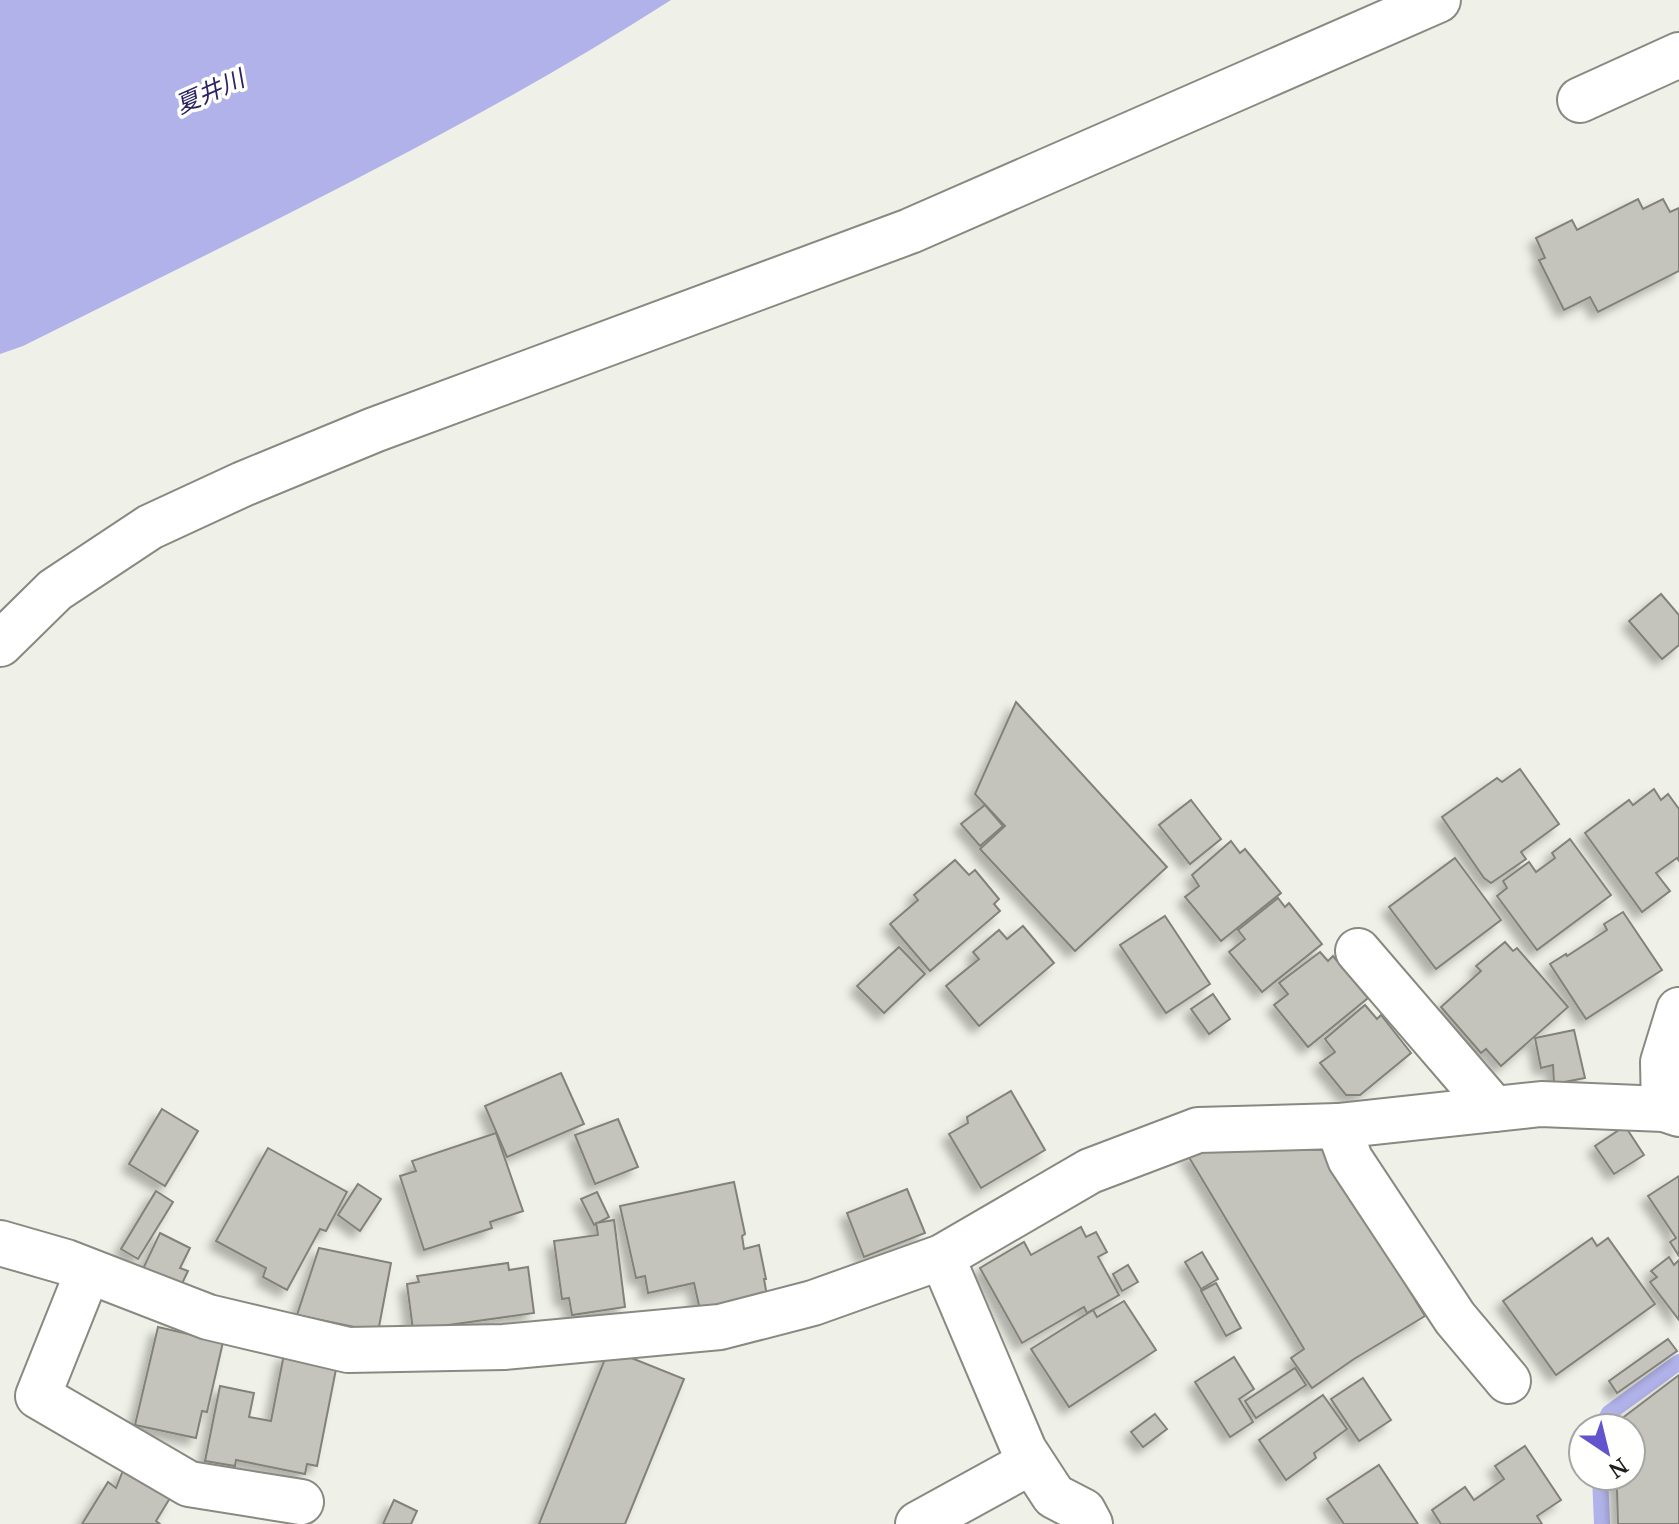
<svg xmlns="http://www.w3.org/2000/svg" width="1679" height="1524" viewBox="0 0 1679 1524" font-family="'Noto Serif','Noto Sans JP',serif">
<defs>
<filter id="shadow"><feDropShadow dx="-7" dy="7" stdDeviation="4" flood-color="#0004"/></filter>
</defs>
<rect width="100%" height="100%" fill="#eff0e7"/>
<path fill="#b0b2e9" d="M 0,0 L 671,0 C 465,132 242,236 23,346 L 0,354 Z"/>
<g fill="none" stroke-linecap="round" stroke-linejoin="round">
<g stroke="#b0b2e9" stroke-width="16">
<polyline points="1601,1428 1609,1413 1679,1362"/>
<polyline points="1600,1476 1602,1524"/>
</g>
</g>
<g fill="#c4c4bc" stroke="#82827a" stroke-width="2" filter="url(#shadow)">
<polygon points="1638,199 1643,209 1663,199 1670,212 1679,208 1679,271 1598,312 1590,297 1564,310 1539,260 1545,258 1536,238 1572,220 1577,230"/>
<polygon points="1661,594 1679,615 1679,645 1662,659 1629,621"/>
<polygon points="1016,702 1167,867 1075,951 980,849 1005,826 975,794"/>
<polygon points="1520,769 1559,824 1521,852 1526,859 1491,883 1484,878 1442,817 1497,778 1502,782"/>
<polygon points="1654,789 1661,800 1668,794 1679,809 1679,861 1677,858 1656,873 1670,891 1642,912 1585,833 1629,800 1633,805"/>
<polygon points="1191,800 1221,839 1190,864 1159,825"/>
<polygon points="985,805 1003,826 980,846 961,824"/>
<polygon points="1570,839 1611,895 1537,950 1497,896 1507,888 1503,881 1529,862 1536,872 1555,858 1552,853"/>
<polygon points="1231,841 1240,853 1245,849 1281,893 1221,941 1185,897 1199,886 1192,875"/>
<polygon points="1455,858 1501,920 1436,969 1389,907"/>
<polygon points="955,860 969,875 975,870 999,899 994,904 1000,911 930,971 890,924 918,900 914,895"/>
<polygon points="1278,898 1285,907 1289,903 1322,944 1262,992 1229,952 1245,939 1238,930"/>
<polygon points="1623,912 1662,970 1586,1019 1550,964 1566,954 1567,956 1607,930 1604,924"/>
<polygon points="1165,916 1210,984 1166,1013 1120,945"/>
<polygon points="1023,926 1054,963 979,1026 946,986 979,959 973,952 999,930 1007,939"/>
<polygon points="1505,942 1513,951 1517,948 1568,1007 1501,1066 1486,1049 1481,1053 1441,1007 1481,971 1476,966"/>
<polygon points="899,947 925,974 884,1013 857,986"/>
<polygon points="1320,952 1328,961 1333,956 1368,998 1308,1047 1274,1005 1288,994 1279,983"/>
<polygon points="1213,994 1230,1019 1209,1034 1191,1009"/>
<polygon points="1365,1005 1377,1019 1381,1015 1411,1053 1360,1095 1346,1095 1320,1063 1335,1052 1325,1039"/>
<polygon points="1574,1030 1585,1078 1554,1084 1553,1065 1541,1068 1535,1038"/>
<polygon points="561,1073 584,1124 507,1157 485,1106"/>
<polygon points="1011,1091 1045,1150 981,1188 949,1134 968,1123 967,1117"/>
<polygon points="162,1109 198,1131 165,1186 129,1164"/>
<polygon points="618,1119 638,1167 595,1184 575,1135"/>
<polygon points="1625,1126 1644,1155 1614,1174 1595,1146"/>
<polygon points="496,1133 523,1211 490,1222 492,1228 424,1250 400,1176 416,1171 412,1161"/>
<polygon points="1224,1147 1323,1150 1425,1316 1354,1359 1312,1388 1291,1358 1304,1349 1187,1154"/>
<polygon points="268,1148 347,1192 326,1231 320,1229 287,1290 263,1277 266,1268 216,1241"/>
<polygon points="1679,1176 1679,1256 1670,1242 1676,1238 1648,1196"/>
<polygon points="734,1182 745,1234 742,1236 744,1249 759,1245 766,1279 764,1279 767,1296 700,1310 694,1283 648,1293 645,1276 636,1278 620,1206"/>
<polygon points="358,1184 381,1199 360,1231 338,1215"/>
<polygon points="907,1189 925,1233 864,1257 847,1213"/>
<polygon points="156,1191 173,1202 138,1259 121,1249"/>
<polygon points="597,1192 609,1217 594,1225 581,1199"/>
<polygon points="614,1220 625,1307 572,1315 569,1298 562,1299 554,1241 598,1235 596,1223"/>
<polygon points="1081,1227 1086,1237 1096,1232 1107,1252 1098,1257 1119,1295 1087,1313 1084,1307 1022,1343 980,1268 1024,1242 1031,1255"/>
<polygon points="160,1233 190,1248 180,1268 188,1271 178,1292 141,1273"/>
<polygon points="1592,1238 1597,1246 1608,1238 1655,1304 1556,1375 1503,1301"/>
<polygon points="319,1248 391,1263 378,1332 297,1315"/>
<polygon points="1202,1252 1218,1279 1201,1289 1185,1262"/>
<polygon points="1669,1257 1674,1265 1679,1260 1679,1320 1650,1282 1657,1277 1651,1271"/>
<polygon points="508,1263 509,1270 528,1267 534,1313 413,1330 407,1284 419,1282 417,1276"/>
<polygon points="1128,1265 1138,1282 1122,1291 1113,1274"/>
<polygon points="1216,1283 1241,1328 1226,1336 1201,1291"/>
<polygon points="1124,1301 1156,1350 1069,1407 1031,1349 1093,1310 1097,1317"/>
<polygon points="158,1327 223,1342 207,1412 202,1411 196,1438 135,1425"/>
<polygon points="1668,1339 1677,1351 1617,1393 1609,1381"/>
<polygon points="609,1349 684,1379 625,1524 539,1524"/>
<polygon points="284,1354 337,1364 317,1466 307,1464 305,1474 236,1460 235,1466 205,1461 220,1386 254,1393 249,1417 271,1421"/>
<polygon points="1234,1357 1254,1389 1239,1399 1253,1422 1230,1437 1195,1382"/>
<polygon points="1295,1368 1306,1385 1256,1418 1245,1401"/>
<polygon points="1679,1375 1679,1524 1618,1524 1617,1490 1612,1476 1631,1476 1631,1428 1612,1428 1612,1426"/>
<polygon points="1363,1378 1391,1420 1359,1441 1331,1399"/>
<polygon points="1323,1395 1347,1429 1314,1453 1316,1458 1286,1480 1259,1440"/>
<polygon points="1155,1414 1167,1429 1143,1447 1131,1432"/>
<polygon points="1525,1446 1561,1500 1537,1516 1542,1524 1441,1524 1432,1510 1465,1487 1474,1500 1504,1479 1495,1466"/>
<polygon points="1379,1465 1418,1524 1344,1524 1327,1499"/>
<polygon points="124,1468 170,1498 156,1521 160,1524 82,1524 108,1482 116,1488"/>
<polygon points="394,1500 417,1511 411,1524 383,1524"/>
</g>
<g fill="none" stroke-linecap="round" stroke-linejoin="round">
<defs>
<g id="street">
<polyline points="1580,100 1679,55"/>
<polyline points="0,644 55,590 150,527 243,484 374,430 910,231 1438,0"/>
<polyline points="1358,951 1494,1109"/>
<polyline points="1664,1109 1663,1062 1679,1010"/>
<polyline points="1338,1126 1350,1159 1455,1318 1508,1381"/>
<polyline points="0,1243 66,1262 208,1317 348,1350 504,1347 720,1327 813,1303 942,1257 1090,1171 1198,1130 1338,1126 1541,1104 1664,1109 1679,1114"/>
<polyline points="942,1257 1024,1450 1054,1496 1083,1511 1090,1524"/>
<polyline points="88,1271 38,1396 189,1484 301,1502"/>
<polyline points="918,1524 1031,1462"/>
</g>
</defs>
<use href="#street" stroke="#888981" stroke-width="48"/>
<use href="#street" stroke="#fff" stroke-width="44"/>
</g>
<g text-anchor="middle" stroke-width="7" stroke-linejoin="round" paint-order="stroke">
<g font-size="24" font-style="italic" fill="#2c2565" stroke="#fffffe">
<text transform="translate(210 92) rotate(-24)" y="8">夏井川</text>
</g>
</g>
<g transform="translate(1607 1452) rotate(145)"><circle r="38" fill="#fffffe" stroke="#a5a5a3" stroke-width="2"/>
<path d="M0-6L14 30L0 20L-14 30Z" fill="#6154cd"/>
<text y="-12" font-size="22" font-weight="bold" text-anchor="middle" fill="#1e1f1b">N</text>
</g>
</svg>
